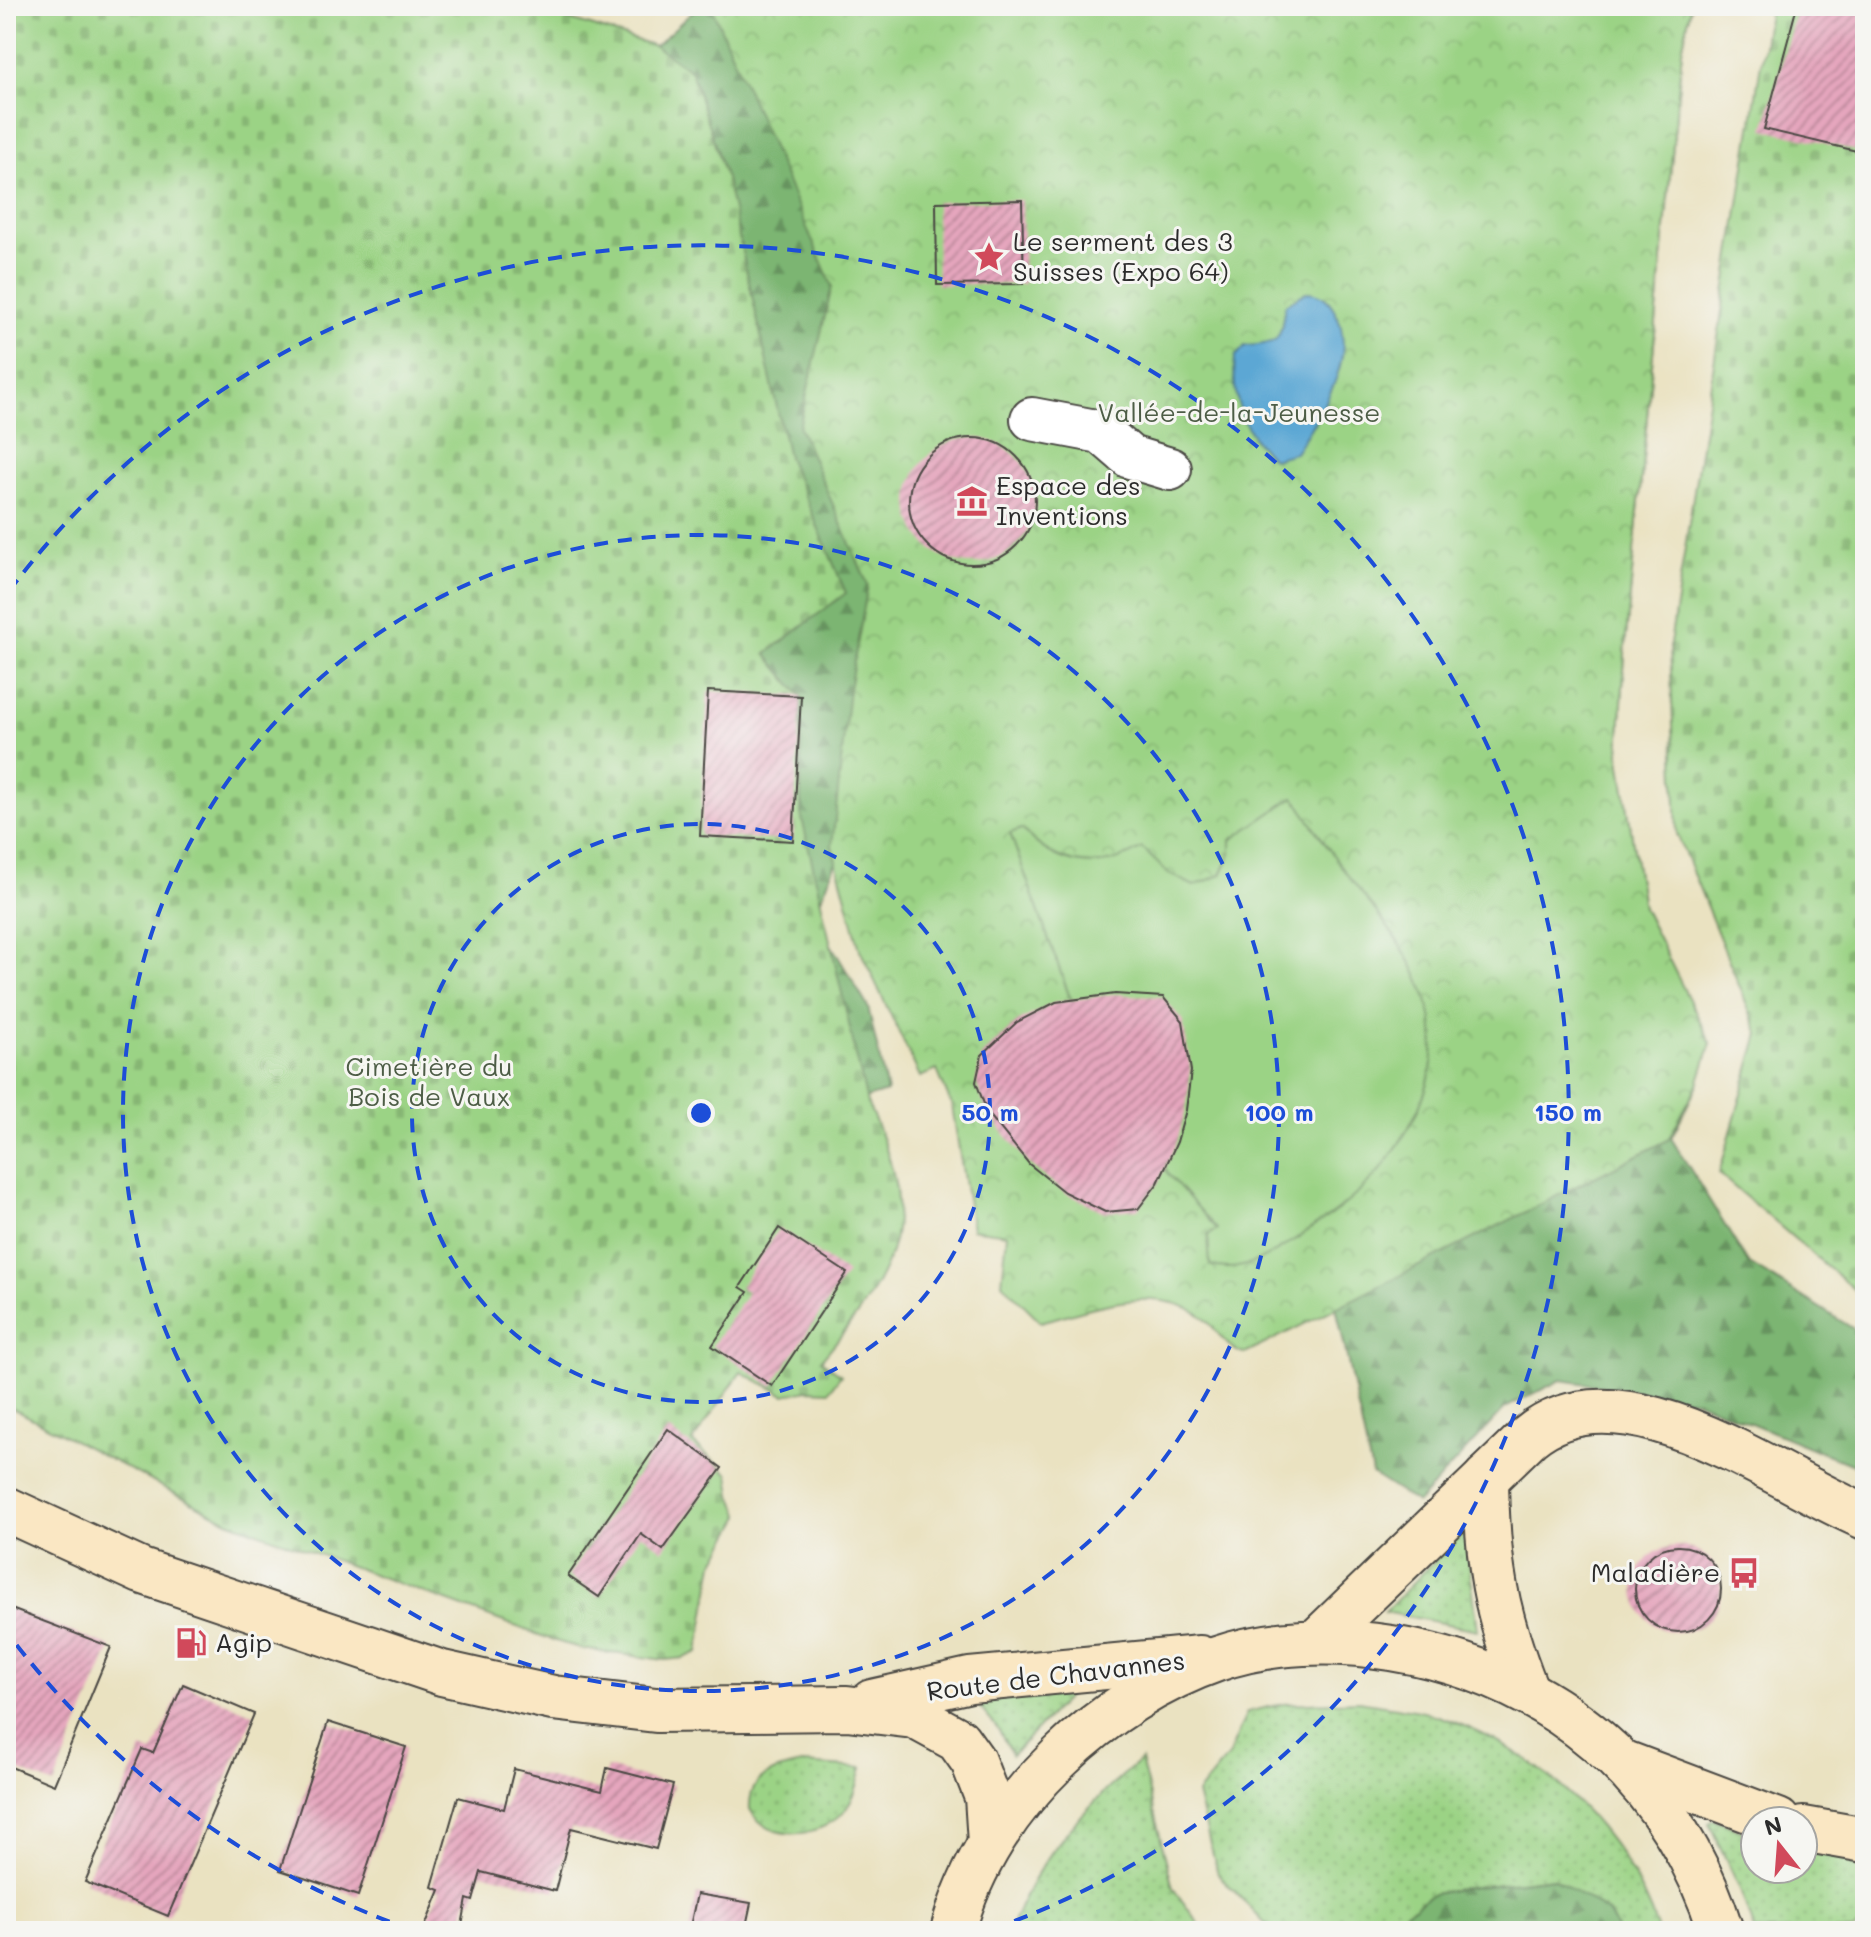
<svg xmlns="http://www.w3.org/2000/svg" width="1871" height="1937" viewBox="0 0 1871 1937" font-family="Mali,sans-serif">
<defs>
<pattern id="grass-dots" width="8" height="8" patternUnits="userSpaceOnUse" patternTransform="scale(2)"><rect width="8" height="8" fill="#9bd385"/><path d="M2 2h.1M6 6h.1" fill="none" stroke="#86b573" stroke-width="1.8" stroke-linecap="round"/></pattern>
<pattern id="forest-firs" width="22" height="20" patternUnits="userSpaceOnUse" patternTransform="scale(2)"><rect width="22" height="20" fill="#7cb572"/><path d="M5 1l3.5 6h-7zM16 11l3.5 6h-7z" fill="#66935e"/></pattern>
<pattern id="cemetery-stones" width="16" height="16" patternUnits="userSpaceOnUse" patternTransform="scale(2)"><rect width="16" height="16" fill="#9bd385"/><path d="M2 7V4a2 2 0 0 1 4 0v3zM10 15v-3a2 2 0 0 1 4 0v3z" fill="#86b573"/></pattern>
<pattern id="park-crowns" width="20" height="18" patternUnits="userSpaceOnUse" patternTransform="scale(2)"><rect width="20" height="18" fill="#9bd385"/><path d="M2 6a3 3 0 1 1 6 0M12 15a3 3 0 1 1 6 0" fill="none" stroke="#86b573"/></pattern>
<pattern id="building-hatch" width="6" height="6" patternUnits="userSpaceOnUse" patternTransform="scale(2)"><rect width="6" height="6" fill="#e5a6bd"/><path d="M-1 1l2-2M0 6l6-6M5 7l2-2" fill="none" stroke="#ba879a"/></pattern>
</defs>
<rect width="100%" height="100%" fill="#f6f6f2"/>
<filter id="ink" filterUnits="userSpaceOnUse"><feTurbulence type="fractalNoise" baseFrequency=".0125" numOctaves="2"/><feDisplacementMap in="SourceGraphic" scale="16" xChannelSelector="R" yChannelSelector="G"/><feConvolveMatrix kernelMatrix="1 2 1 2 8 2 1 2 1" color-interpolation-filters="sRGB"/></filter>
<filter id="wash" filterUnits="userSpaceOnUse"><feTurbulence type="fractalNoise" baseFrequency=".006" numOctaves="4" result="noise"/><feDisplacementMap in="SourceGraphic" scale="32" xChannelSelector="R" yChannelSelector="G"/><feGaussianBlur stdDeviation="1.8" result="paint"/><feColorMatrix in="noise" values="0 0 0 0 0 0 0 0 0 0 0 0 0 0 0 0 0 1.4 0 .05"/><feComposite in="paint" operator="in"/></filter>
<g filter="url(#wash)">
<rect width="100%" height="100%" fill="#eae2c1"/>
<g fill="url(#grass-dots)" stroke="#637f58" stroke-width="2">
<polygon points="1465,1529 1469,1530 1469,1563 1478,1630 1385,1612"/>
<polygon points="1022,1694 1069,1696 1012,1755 998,1729 973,1699"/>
<path d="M 1360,1701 C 1385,1706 1413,1708 1438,1716 C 1540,1750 1623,1829 1658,1931 L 1618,1931 L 1607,1912 L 1554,1878 L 1458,1889 L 1430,1895 L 1405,1913 L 1402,1931 L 1272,1931 L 1218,1874 L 1197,1794 L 1229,1755 L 1247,1712 L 1282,1704 Z"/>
<path d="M 1141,1760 L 1173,1888 L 1204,1931 L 1010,1931 C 1035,1860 1084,1807 1141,1760 Z"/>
<path d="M 802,1764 L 862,1768 C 858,1782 855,1797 846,1809 C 823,1838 769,1845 750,1809 C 748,1776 776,1769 802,1764 Z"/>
<polygon points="1713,1820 1755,1835 1755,1869 1803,1869 1803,1849 1865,1862 1865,1923 1852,1931 1754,1931 1739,1887 1709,1823"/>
</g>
<g fill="url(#forest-firs)" stroke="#54704e" stroke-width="2">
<polygon points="525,6 655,46 699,6 898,6 931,208 853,821 814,916 868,1007 887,1092 808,1115 719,642"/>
<polygon points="1691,6 1682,50 1626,637 1619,753 1643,908 1673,968 1698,1084 1671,1138 1748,1263 1865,1336 1865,1470 1695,1400 1561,1380 1505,1408 1417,1503 1372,1474 1326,1260 1488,965"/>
<polygon points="1554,1878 1608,1912 1618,1931 1402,1931 1405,1913 1430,1895 1458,1889"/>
</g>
<g fill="url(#cemetery-stones)" stroke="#637f58" stroke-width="2">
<path d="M 6,6 L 525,6 L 655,46 L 691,71 L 726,179 L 788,457 L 846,593 L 766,654 L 801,696 L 801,814 L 867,1103 C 922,1218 900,1267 821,1360 L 841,1375 L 829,1391 L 807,1390 L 785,1395 L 741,1372 L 692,1442 L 729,1474 L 732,1495 L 741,1516 L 714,1563 L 698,1652 L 684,1658 L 665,1660 L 581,1649 L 550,1639 L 228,1521 L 6,1405 Z"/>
<polygon points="1770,6 1865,6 1865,1299 1719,1174 1759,1034 1677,834 1670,644"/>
</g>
<path fill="url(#park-crowns)" stroke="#637f58" stroke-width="2" d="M 711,6 L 1691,6 L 1682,50 L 1626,637 L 1619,752 L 1643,908 L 1711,1043 L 1698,1084 L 1668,1140 L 1245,1354 C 1224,1349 1216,1325 1199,1314 C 1150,1284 1090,1309 1041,1322 L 1002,1283 L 1007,1234 L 972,1229 L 952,1106 L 937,1070 L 920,1077 L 860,950 L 832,846 L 849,689 L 868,585 L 799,427 L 832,286 Z"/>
<path fill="#9bd385" stroke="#637f58" stroke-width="2" d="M 1294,797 C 1312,823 1329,851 1349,877 C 1413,957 1467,1023 1409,1127 C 1384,1171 1362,1194 1319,1223 C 1290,1242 1246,1279 1210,1265 L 1208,1235 L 1217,1229 L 1169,1175 L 1069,995 L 1010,833 L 1022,829 C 1054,866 1099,875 1142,848 L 1168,873 L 1194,886 L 1221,875 L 1231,854 L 1231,840 Z"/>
<path fill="#5ba7d4" stroke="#436980" stroke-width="2" d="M 1306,292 C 1320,292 1328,298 1335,311 C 1360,359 1320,412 1295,453 L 1273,459 C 1242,432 1231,397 1235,357 L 1245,346 C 1282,343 1279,341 1285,305 Z"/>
<g id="blocks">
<g fill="url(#building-hatch)">
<polygon points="1797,6 1865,6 1865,153 1764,129"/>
<polygon points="1022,200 1024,284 937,285 936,202"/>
<circle cx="972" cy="501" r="63"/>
<polygon points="708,691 801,696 793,841 700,836"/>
<polygon points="1115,994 1163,997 1183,1021 1191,1071 1186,1110 1177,1142 1158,1183 1138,1209 1105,1212 1064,1192 1029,1164 987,1112 976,1082 982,1055 1017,1022 1056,1002"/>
<polygon points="779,1228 847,1273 772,1386 712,1346 748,1292 740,1287"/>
<polygon points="668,1429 722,1468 663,1550 641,1534 599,1597 568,1576"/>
<circle cx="1678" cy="1589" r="43"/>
<polygon points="6,1607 111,1647 54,1785 6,1765"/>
<polygon points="183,1684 254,1714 168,1916 85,1882 142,1749 153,1753"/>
<polygon points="328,1722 406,1747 358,1896 280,1870"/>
<polygon points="607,1768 673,1785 656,1849 571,1828 555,1891 481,1872 473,1901 467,1899 461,1931 423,1931 440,1890 432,1887 458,1797 504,1809 514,1769 602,1791"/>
<polygon points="697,1894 751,1903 745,1931 689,1931"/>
</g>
</g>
</g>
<g filter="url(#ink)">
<use href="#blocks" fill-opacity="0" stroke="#484642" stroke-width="2"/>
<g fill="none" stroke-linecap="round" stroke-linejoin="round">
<defs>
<polyline id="street" points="1032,419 1101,432 1130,457 1170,469"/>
<g id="secondary">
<path d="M 1486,1478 C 1487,1562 1495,1612 1526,1690"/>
<polyline points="6,1509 141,1571 442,1673 553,1698 656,1710 847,1708 914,1716 958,1740 973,1761 987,1797 990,1843"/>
<path d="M 1316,1642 L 1529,1437 C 1620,1360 1774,1479 1865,1517"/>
<polyline points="872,1702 970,1680 1200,1658"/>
<polyline points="1627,1764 1778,1821"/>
<polyline points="1803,1829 1865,1840"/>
<path d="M 953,1931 C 970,1865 1010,1805 1059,1758 C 1103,1715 1159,1679 1217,1659 C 1271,1640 1335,1639 1391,1648 C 1551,1674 1672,1775 1721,1931"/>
</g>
</defs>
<use href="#street" stroke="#484642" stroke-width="46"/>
<use href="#secondary" stroke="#484642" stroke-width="48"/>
<use href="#street" stroke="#fff" stroke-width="42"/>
<use href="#secondary" stroke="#fae7c3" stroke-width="44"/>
</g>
</g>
<g fill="none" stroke="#1d4ed8" stroke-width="4" stroke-dasharray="14 10">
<circle cx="701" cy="1113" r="289"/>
<circle cx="701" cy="1113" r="578"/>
<path d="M412 1930A867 867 0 0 1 9 1635M9 591A867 867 0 1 1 990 1930"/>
</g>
<defs>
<symbol id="sight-bare" viewBox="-9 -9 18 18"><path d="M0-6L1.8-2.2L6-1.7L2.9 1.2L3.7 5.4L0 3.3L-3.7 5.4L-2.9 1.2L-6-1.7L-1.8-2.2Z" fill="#d1495b" stroke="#f6f6f2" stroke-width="2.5" paint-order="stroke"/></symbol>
<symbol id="museum-bare" viewBox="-9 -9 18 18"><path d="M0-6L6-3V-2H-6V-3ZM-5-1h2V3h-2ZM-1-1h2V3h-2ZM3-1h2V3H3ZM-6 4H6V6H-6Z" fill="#d1495b" stroke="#f6f6f2" stroke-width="2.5" paint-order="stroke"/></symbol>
<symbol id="bus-bare" viewBox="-9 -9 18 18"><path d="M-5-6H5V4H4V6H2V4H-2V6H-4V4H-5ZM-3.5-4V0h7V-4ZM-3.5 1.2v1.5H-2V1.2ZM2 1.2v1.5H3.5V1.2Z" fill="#d1495b" stroke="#f6f6f2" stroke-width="2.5" paint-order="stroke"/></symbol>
<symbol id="fuel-bare" viewBox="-9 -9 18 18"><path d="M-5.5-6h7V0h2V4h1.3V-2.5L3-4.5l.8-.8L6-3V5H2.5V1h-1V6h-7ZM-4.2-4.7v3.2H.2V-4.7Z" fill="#d1495b" stroke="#f6f6f2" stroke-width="2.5" paint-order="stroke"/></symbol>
</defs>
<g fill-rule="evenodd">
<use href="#sight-bare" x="967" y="235" width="44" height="44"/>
<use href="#museum-bare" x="950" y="479" width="44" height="44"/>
<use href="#bus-bare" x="1722" y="1551" width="44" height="44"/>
<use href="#fuel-bare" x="169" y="1621" width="44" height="44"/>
</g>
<g text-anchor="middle" stroke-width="6" stroke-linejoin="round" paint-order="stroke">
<g font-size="26" fill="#2b2b2b" stroke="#f6f6f2" text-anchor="start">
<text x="1013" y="251">Le serment des 3<tspan x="1013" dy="30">Suisses (Expo 64)</tspan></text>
<text x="996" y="495">Espace des<tspan x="996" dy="30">Inventions</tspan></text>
<text x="1720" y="1582" text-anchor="end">Maladière</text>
<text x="215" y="1652">Agip</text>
</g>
<g font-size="26" fill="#4d5d46" stroke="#f6f6f2">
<text x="1239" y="422">Vallée-de-la-Jeunesse</text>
<text x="429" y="1076">Cimetière du<tspan x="429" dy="30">Bois de Vaux</tspan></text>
</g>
<g font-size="26" fill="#2b2b2b" stroke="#f6f6f2">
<text transform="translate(1056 1676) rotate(-7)" y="9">Route de Chavannes</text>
</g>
</g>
<circle cx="701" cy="1113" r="12" fill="#1d4ed8" stroke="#f6f6f2" stroke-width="4"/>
<g font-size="24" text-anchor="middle" font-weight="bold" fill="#1d4ed8" stroke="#f6f6f2" stroke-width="6" stroke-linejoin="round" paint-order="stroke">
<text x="990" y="1121">50 m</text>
<text x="1279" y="1121">100 m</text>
<text x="1568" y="1121">150 m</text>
</g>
<rect width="1871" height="1937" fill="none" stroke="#f6f6f2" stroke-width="32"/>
<g transform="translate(1779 1845) rotate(343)"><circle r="38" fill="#f6f6f2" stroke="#a5a5a2" stroke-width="2"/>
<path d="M0-6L14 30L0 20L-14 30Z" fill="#d1495b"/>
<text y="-12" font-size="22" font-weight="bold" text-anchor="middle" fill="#2b2b2b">N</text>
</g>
</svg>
